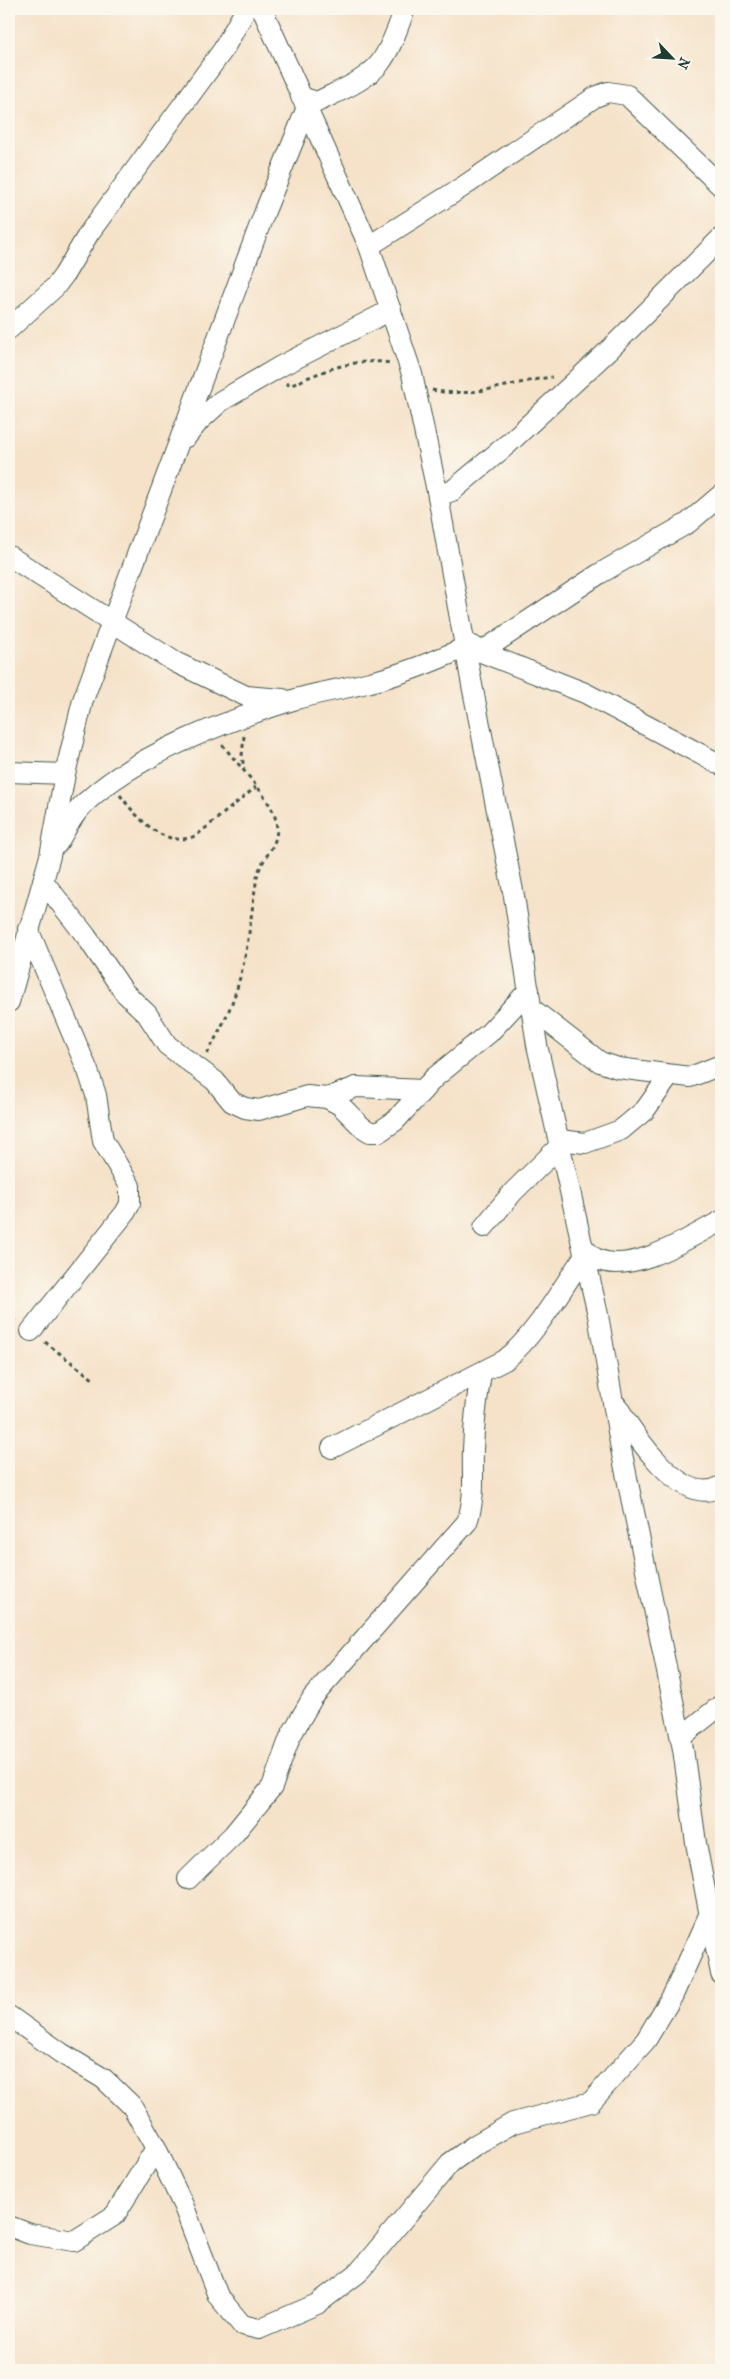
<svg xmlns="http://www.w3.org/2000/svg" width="730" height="2379" viewBox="0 0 730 2379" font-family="'IM FELL French Canon',serif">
<rect width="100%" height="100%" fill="#fbf7ec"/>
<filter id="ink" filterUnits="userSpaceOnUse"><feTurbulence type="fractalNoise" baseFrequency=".02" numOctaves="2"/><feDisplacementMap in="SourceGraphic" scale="10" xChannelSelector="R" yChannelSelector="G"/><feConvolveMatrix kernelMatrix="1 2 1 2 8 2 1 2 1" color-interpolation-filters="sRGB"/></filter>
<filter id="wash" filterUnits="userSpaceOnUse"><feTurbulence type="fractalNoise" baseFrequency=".0096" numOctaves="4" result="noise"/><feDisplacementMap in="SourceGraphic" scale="20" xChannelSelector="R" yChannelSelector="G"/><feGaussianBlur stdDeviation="1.12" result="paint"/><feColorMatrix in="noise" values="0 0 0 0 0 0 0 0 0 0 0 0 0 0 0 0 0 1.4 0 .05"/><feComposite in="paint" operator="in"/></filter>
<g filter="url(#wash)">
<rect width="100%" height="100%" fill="#f5e2c9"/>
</g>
<g filter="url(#ink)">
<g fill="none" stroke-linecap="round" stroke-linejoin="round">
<defs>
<g id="street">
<polyline points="262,9 369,246 412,374 438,496 472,685 514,896 537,1045 598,1315 621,1449 683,1749 696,1843 721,1974"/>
<path d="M 301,97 L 317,102 C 337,92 366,81 380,63 C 392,47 398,26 405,9"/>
<polyline points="369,246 464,186 595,97 608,92 627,95 721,186"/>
<polyline points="9,329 55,287 64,275 89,233 223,50 246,9"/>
<polyline points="186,437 200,420 221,401 281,366 391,310"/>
<polyline points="438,496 452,491 509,443 608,351 721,238"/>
<polyline points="9,556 175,662 246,696 283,699"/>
<polyline points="473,646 481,652 585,693 721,765"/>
<polyline points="481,652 599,574 688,523 721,495"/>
<polyline points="9,772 65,774"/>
<path d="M 57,844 C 66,829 74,812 87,801 C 139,753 226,721 293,700 C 318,692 345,689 370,682 C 404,674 435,661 466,647"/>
<polyline points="43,881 86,936 124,992 147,1014 167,1045 215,1081 232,1102 245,1108 259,1110 307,1096 327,1098 340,1105 362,1127 370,1132 379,1132 395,1121 434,1078 489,1033 529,990"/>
<polyline points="28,929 88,1071 96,1095 103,1141 130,1186 130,1204 125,1213 31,1331"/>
<polyline points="9,1002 50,856 65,774 83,700 265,211 306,110"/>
<polyline points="532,1009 600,1062 618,1068 690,1077 721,1065"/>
<polyline points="327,1098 356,1087 423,1090"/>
<polyline points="560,1140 585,1143 621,1130 645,1110 670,1075"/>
<polyline points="484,1227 513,1192 561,1145"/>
<path d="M 584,1248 C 587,1251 591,1256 595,1258 C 630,1277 690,1237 721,1221"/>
<path d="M 617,1406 C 633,1433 683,1510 721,1486"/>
<path d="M 332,1448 L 505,1360 C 537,1334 561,1289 585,1255"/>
<polyline points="681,1737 721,1705"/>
<path d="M 188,1879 L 233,1835 L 272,1787 L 290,1737 L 313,1697 L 467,1522 C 476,1497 472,1475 473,1450 C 474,1423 477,1398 481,1373"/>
<polyline points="9,2016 61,2053 104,2079 132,2106 156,2148 184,2207 218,2296 242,2325 259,2329 317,2304 358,2273 450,2163 475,2145 513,2123 591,2102 646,2040 673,1995 709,1915"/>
<polyline points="9,2226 30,2234 74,2241 115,2215 156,2148"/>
</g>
</defs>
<use href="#street" stroke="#3f564a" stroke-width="22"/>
<g stroke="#3f564a" stroke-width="3" stroke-dasharray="4 4" stroke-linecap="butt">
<path d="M 286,383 L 290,386 C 320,371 357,357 390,363"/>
<path d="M 432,390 C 473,399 512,382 552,377"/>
<polyline points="244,736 242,756 244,769"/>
<path d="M 120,795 C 137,818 166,851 197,835 L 256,787"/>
<path d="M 207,1054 C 220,1030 232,1008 239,981 C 249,947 251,912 257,877 C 262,854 283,846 275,817 C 269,796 236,763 222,744"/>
<polyline points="9,1315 16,1320"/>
<polyline points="45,1342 93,1379"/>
</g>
<use href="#street" stroke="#fff" stroke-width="20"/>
</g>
</g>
<rect width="730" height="2379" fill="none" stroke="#fbf7ec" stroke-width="30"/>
<g transform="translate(672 58) rotate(115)" stroke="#fbf7ec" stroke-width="4" paint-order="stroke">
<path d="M0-4L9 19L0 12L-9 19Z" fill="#1f3d34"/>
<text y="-8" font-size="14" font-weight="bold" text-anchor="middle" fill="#1f3d34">N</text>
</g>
</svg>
